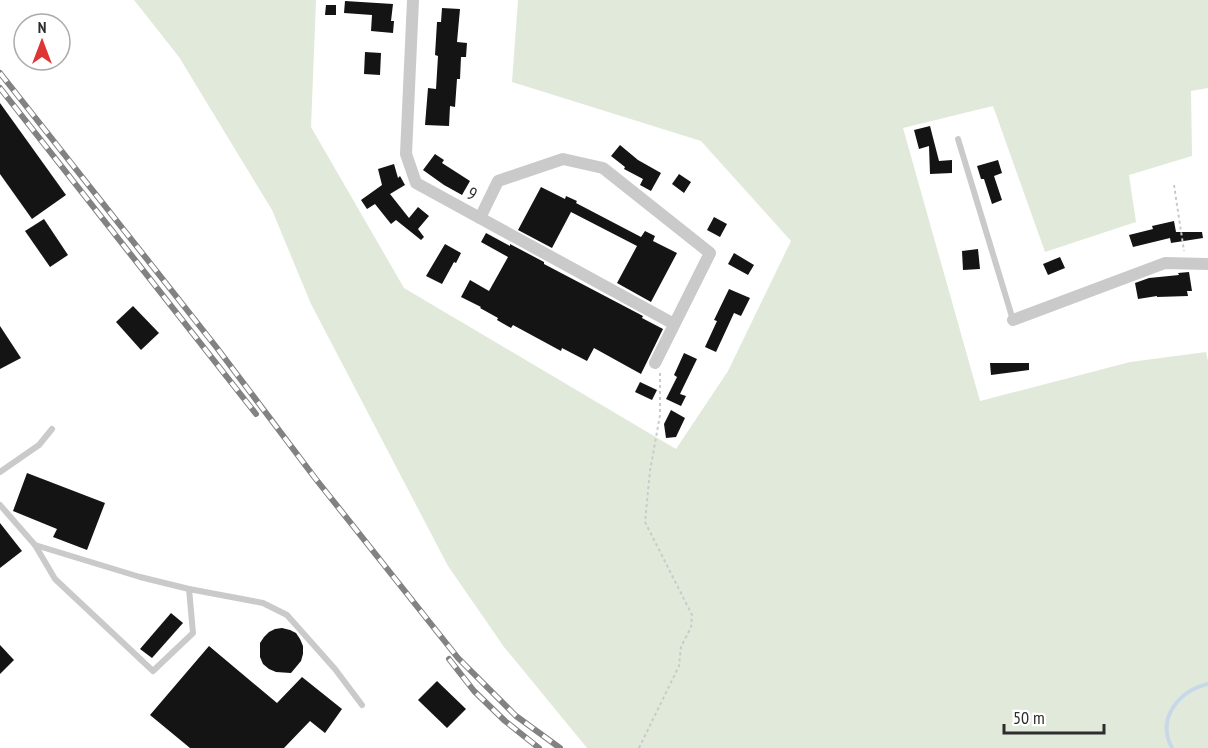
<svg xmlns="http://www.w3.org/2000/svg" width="1208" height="748" viewBox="0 0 1208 748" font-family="'PT Sans Narrow',sans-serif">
<rect width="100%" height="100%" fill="#fff"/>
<polygon fill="#e1eada" points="134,0 316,0 311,127 404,288 676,449 728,371 791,241 701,141 512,82 518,0 1208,0 1208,88 1191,91 1192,156 1129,175 1136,222 1045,252 993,106 903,128 980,401 1130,362 1206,352 1208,361 1208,748 587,748 504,647 448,566 311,304 272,210 179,57"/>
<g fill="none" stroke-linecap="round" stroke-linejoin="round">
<path stroke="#c7d9e9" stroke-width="4" d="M 1172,748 C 1156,718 1179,691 1208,684"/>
</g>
<g fill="#141414">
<polygon points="345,1 393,4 391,21 394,21 393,33 371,31 372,15 344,13"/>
<polygon points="326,5 336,5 336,15 325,15"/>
<polygon points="442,8 460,9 457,42 467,43 466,57 461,57 460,79 457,79 455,107 450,106 449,126 425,125 428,88 436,89 438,56 435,55 437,22 441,22"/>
<polygon points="365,52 381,53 380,75 364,74"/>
<polygon points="0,103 66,195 32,219 0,174"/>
<polygon points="930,126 939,161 952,160 952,173 930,174 929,146 919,149 914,130"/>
<polygon points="620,145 638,160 661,173 651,191 640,185 643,179 624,169 625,167 611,156"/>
<polygon points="435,154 444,160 442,163 470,181 462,195 444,185 423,170"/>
<polygon points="998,160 1002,173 994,176 1002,200 992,204 984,179 981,179 977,166"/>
<polygon points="394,164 398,178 400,176 405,185 390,194 409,218 418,207 429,216 418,229 424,237 421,240 396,220 391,224 375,204 367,209 361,200 382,185 378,169"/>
<polygon points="679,174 691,182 684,193 672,184"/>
<polygon points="541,187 565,199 566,196 577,201 576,203 641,237 645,231 655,236 653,241 677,253 651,302 617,283 637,246 571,212 552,248 518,230"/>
<polygon points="714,217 727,224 720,237 707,230"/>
<polygon points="44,219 68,255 50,267 25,231"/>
<polygon points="1174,221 1176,232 1202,232 1203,238 1171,243 1170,238 1133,247 1129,235 1153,229 1152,226"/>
<polygon points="486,233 510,246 510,244 544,262 544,264 643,316 642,318 663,329 641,374 594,348 587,361 562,348 561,351 513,325 511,328 497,320 498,318 480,308 481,307 461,297 470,280 489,291 508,257 481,242"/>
<polygon points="445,244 461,253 456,263 454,262 442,284 426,276"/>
<polygon points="978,249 980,269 963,270 962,251"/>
<polygon points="734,253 754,265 748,275 728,264"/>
<polygon points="1060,257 1065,268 1048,275 1043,264"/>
<polygon points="1189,272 1192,291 1187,291 1188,296 1157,297 1157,296 1138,299 1135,283 1149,278 1179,275 1178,273"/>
<polygon points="729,289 750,298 741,316 734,313 716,352 705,347 717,321 714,320"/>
<polygon points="133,306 159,333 141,350 116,322"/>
<polygon points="0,326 21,358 0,369"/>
<polygon points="684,353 697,359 680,394 686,396 681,406 666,399 677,377 674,375"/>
<polygon points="990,363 1029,363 1029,370 991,375"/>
<polygon points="640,382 657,390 652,400 635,392"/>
<polygon points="671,410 685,418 676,437 666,438 664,424"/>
<polygon points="27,473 105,503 87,550 53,537 57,529 13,511"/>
<polygon points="0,523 22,551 0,568"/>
<polygon points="171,613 183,623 152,658 140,649"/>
<polygon points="282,628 290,630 296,633 300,639 303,646 303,654 301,661 291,673 276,672 269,669 263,664 260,657 260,643 264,637 269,632 275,629"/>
<polygon points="0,645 14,660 0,674"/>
<polygon points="209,646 277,703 302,677 342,709 325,733 310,721 284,748 190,748 150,715"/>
<polygon points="437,681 466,709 447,728 418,700"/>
</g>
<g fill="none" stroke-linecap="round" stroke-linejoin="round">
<g stroke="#cacaca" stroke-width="2" stroke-dasharray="3 3" stroke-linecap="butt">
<polyline points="1174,185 1184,251"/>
<polyline points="639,748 679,666 681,647 691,627 692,615 645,522 650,471 660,415 660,373"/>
</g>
<g stroke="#cacaca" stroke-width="6">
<polyline points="958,139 1013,320"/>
<polyline points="0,472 39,445 52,429"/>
<polyline points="0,505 35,545 140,577 189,589 263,603 287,615 335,669 362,705"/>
<polyline points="35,545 55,579 153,671 193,633 189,589"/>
</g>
<g stroke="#cacaca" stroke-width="12">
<polyline points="413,0 406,154 416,183 674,324"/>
<polyline points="480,218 498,181 563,159 603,168 710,253 655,363"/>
<polyline points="1013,320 1165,263 1208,264"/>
</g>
<defs>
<g id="rail">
<polyline points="0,73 217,348 315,478 458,658 516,716 560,748"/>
<polyline points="0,88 256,414"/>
<polyline points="449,659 474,691 505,721 539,748"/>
</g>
</defs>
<use href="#rail" stroke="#828282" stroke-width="6"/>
<use href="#rail" stroke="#fff" stroke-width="4" stroke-dasharray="11" stroke-linecap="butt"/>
</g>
<g text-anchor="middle" stroke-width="6" stroke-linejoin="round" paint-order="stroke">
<g font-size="18" fill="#2d2d2d" stroke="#fff">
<text transform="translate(472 194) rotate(29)" y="6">9</text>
</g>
</g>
<g transform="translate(42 42)"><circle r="28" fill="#ffffff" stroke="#ababab" stroke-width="1.5"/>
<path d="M0-4.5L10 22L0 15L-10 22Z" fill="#de3634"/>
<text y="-9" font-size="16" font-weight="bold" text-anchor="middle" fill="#2d2d2d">N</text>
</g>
<path d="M1004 724v9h100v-9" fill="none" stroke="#2d2d2d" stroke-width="3"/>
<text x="1013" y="724" font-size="18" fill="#2d2d2d" stroke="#ffffff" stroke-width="4.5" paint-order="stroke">50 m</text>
</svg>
